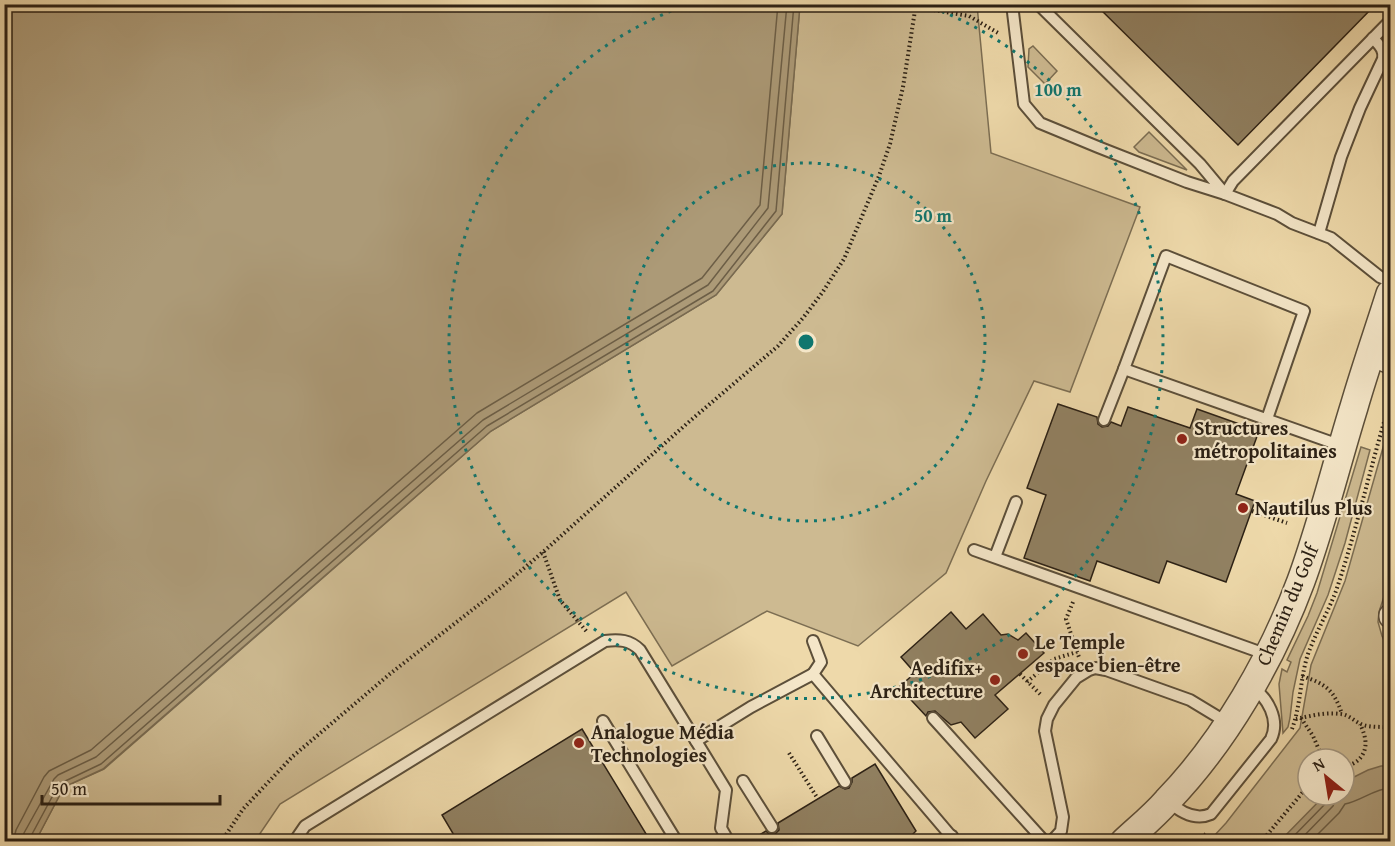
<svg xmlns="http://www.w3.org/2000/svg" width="1395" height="846" viewBox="0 0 1395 846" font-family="'Gentium Book Plus',serif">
<rect width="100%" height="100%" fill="#eed9aa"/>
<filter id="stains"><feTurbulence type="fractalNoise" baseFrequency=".00333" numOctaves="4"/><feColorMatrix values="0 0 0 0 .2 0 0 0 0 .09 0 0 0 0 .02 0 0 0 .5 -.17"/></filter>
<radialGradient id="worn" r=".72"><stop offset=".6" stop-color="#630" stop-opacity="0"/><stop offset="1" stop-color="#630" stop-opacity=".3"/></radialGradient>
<g fill="#cdba91" stroke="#7c6e53" stroke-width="1.5" fill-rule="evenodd">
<polygon points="800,5 977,5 991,153 1140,207 1070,392 1034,381 986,481 946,573 858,646 767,611 672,666 626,592 280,804 255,841 35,842 64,787 104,769 491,431 716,295 782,214"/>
<polygon points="1033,46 1057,71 1045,84 1028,67 1029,49"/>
<polygon points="1149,132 1187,170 1139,152 1134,147"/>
<path d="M 1390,423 L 1390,578 L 1379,612 L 1378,622 L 1382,636 L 1390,654 L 1390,841 L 1206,842 L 1214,836 L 1226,823 L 1300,728 L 1311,665 L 1345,581 ZM 1308,759 L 1344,759 L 1344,795 L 1308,795 Z"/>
<polygon points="1361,447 1370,450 1345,543 1328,595 1300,659 1293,692 1290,718 1288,727 1283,733 1279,684 1282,669 1287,672 1291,662 1287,660 1308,616 1317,593"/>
</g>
<g fill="#ac9a77" stroke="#796a50" stroke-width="1.5">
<polygon points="5,4 800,5 782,214 716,295 491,431 103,769 64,787 35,842 4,841"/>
<polygon points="1381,766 1390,766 1390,841 1280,841 1325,795 1344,795 1344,782 1368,770"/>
</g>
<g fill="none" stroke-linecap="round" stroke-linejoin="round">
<g stroke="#6c5e46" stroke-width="1.5">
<polyline points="13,842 16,830 44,777 49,771 91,750 477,413 702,278 760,205 778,4"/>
<polyline points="22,842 24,833 54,779 58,775 96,757 483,420 708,285 768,208 787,4"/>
<polyline points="30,842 31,836 59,784 101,764 487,426 713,291 776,211 794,4"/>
<polyline points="1288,842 1327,802 1329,795"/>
<polyline points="1298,842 1333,806 1337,795"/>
<path d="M 1310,842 L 1339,813 L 1345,804 C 1361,801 1374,789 1390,788"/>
</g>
</g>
<g fill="#918162" stroke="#2c2115" stroke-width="1.5">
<polygon points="1095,4 1376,4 1238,145"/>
<polygon points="1058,404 1097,417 1098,424 1102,427 1108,426 1111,422 1121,426 1128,407 1190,428 1197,409 1259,431 1236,494 1255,501 1226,582 1167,561 1159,583 1097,561 1090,581 1024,558 1046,495 1027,488"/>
<polygon points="951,612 966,629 983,614 1001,635 1008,634 1018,640 1026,633 1044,653 995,695 1008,709 975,738 961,722 951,725 935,711 928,712 926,716 899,687 915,673 901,657"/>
<polygon points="582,729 651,842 458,842 442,815"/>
<polygon points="875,764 916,831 905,842 748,842 766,831 769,834 775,834 779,830 778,823 839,786 845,789 849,788 852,782 852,778"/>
</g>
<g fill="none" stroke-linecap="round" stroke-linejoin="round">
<defs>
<g id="service">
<polyline points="1012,4 1024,104 1040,123 1098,147 1187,182 1225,194 1200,164 1038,4"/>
<polyline points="1390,21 1233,181 1225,194 1277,214 1292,223 1331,238 1380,277 1390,281"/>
<path d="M 1319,233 L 1341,157 L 1360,108 L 1383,59 C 1385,50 1379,45 1373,38"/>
<polyline points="1267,419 1304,311 1166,256 1124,369 1342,446"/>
<polyline points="1104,420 1124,369"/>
<polyline points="974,550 1268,655"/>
<polyline points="995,557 1016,502"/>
<polyline points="813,674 821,662 813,641"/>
<polyline points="933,718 1045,842"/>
<polyline points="603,721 677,842"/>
<polyline points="817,736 845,782"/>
<polyline points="743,781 772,827"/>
<path d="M 1168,801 C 1180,812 1195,821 1211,814 L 1271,739 C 1280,720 1268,697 1251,687"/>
<path d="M 294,842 L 305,826 L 605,641 C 619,639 630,640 640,650 L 696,741"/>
<polyline points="729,842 721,828 726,790 696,741 751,707 813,674 956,842"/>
<polyline points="932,842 944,840 952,836"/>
<polyline points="1051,842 1061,831 1063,817 1045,731 1047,719 1054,705 1076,678 1089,670 1095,668 1106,670 1190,700 1228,723"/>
</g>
<g id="minor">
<polyline points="1371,355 1390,363"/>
<polyline points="1390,615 1390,617"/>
</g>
<path id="tertiary" d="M 1124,842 C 1139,828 1154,816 1167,801 C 1225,741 1272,659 1301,581 C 1322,524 1336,465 1354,407 C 1365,369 1378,332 1390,294"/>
</defs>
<use href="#service" stroke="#5c4f3a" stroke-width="14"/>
<use href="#minor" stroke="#5c4f3a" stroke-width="24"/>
<use href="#tertiary" stroke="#5c4f3a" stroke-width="30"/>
<g stroke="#2c2115" stroke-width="4" stroke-dasharray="1.5 3" stroke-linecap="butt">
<polyline points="916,7 969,16 1000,34"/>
<polyline points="1252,511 1287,523"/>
<polyline points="543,552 560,600 587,632"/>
<polyline points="1073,602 1066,619 1077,652"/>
<polyline points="1020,674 1042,696"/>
<path d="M 1302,676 C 1326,684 1334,690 1342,714"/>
<polyline points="1027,682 1054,659 1077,652 1079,657"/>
<polyline points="1301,718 1313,736 1323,759"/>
<path d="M 1296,719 C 1310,716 1325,712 1340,714 C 1348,714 1354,721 1361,724 C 1370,728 1381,726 1390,728"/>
<path d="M 1292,729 C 1301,705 1300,678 1308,654 C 1316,632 1328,612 1336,591 C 1357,529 1371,464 1390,402"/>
<polyline points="789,753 818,799"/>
<path d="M 1344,766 C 1358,765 1368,753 1365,738 C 1364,733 1362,728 1360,724"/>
<polyline points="221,842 243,809 292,757 391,673 503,586 543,552 691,420 778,346 803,318 822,293 844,259 879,176 890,144 903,87 916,4"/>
<polyline points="1193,842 1208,833"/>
<polyline points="1261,842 1308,786"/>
</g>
<use href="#service" stroke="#f4e6c8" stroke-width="10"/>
<use href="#minor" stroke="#f4e6c8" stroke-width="21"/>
<use href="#tertiary" stroke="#f4e6c8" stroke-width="27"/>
</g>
<g fill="none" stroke="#0f766e" stroke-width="3" stroke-dasharray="3 6">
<circle cx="806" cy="342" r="179"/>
<path d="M925 5A357 357 0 1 1 687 5"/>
</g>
<g fill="#8f2418" stroke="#f4e6c8" stroke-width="2">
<circle cx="1182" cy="439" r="6"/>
<circle cx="1243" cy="508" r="6"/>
<circle cx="1023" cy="654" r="6"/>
<circle cx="995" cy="680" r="6"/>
<circle cx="579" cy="743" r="6"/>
</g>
<g text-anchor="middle" stroke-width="4.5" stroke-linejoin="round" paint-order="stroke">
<g font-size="20" font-weight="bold" fill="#2c2115" stroke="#f4e6c8" text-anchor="start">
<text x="1194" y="435">Structures<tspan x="1194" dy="23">métropolitaines</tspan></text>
<text x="1255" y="515">Nautilus Plus</text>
<text x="1035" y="649">Le Temple<tspan x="1035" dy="23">espace bien-être</tspan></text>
<text x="983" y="675" text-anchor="end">Aedifix+<tspan x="983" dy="23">Architecture</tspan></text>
<text x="591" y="739">Analogue Média<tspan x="591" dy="23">Technologies</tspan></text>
</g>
<g font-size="20" fill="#2c2115" stroke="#f4e6c8">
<text transform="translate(1287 605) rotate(-67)" y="7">Chemin du Golf</text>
</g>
</g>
<circle cx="806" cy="342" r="9" fill="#0f766e" stroke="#f4e6c8" stroke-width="3"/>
<g font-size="18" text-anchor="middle" font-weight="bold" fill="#0f766e" stroke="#f4e6c8" stroke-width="4.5" stroke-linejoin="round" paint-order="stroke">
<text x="1058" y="96">100 m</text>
<text x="933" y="222">50 m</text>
</g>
<rect width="1395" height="846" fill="none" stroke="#eed9aa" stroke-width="24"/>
<rect x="6" y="6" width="1383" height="834" fill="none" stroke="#2c2115" stroke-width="3"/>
<rect x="12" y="12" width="1371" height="822" fill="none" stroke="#2c2115" stroke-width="1.5"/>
<g transform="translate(1326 777) rotate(330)"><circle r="28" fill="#f4e6c8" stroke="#a49780" stroke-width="1.5"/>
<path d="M0-4.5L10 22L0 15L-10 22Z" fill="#8f2418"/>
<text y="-9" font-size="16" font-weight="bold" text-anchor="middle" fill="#2c2115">N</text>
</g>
<path d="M42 795v9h178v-9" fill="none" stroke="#2c2115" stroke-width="3"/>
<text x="51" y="795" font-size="18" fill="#2c2115" stroke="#f4e6c8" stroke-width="4.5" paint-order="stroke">50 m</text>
<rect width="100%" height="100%" filter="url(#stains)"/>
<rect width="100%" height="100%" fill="url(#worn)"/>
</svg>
